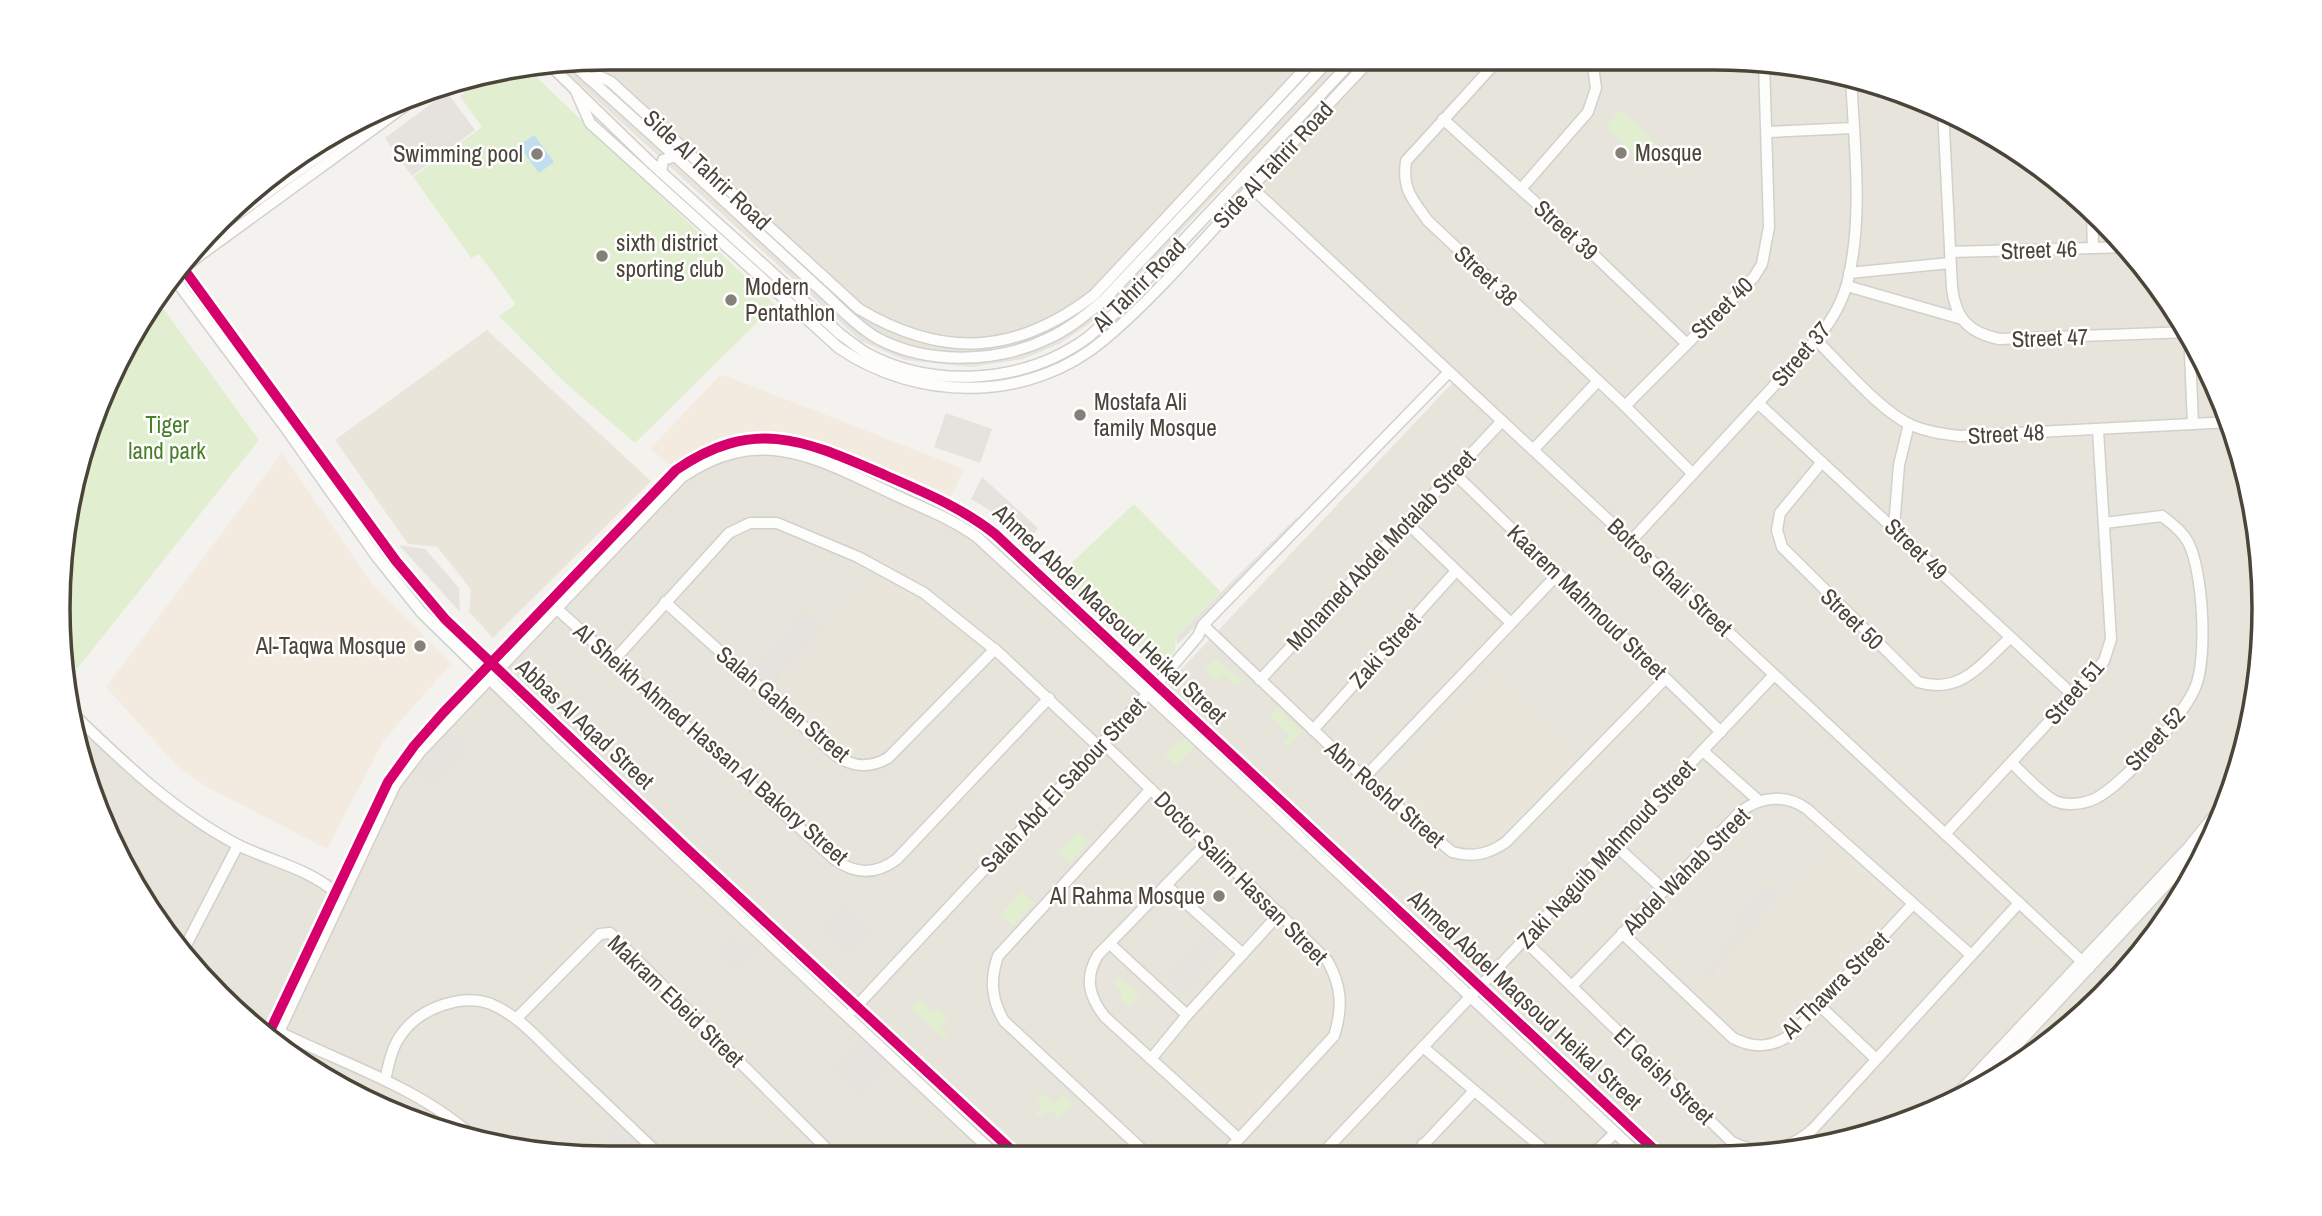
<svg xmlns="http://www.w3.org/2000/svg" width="2322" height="1216" viewBox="0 0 2322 1216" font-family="'Archivo Narrow',sans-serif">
<rect width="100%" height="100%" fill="#f4f2ee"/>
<polygon fill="#e7e4dc" points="608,58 1750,59 1857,77 1958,115 2049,172 2128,246 2191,333 2235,431 2260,537 2263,644 2245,751 2207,852 2127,971 2020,1065 1995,1079 1986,1071 1963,1096 1924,1117 1786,1153 572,1157 466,1140 364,1101 219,997 114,851 76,750 69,707 160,796 242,846 343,884 418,749 485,672 689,463 740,444 787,442 823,454 902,489 964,521 1012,559 1158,694 1460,375 1239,170 1098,318 1059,344 1023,359 971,367 905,360 861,341 560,66"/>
<g fill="#f3ebdf">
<polygon points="720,375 726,376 964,469 951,497 845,453 780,433 765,432 722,437 673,467 650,449"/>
<polygon points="282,453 371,582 451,664 384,740 327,849 203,785 177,766 106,687"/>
</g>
<polygon fill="#e6e2de" points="843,905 871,931 852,952 824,925"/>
<g fill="#eae5da">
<polygon points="487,330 651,481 493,638 469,612 471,590 455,569 437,547 408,544 335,440"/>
<polygon points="876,574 914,594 980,651 898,737 883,750 864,753 844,749 774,686"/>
<polygon points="1491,677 1578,762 1508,831 1490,844 1469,844 1456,840 1390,784"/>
<polygon points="1838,844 1904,905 1785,1034 1773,1042 1755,1041 1698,990"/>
<polygon points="1277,926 1315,959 1329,984 1331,1013 1323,1034 1239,1126 1163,1056"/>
</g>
<g fill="#e1eecf">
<polygon points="530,71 775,305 635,443 561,379 499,316 516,304 479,254 471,258 413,177 482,127 460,96 484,78"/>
<polygon points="1621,110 1665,151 1649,168 1605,127"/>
<polygon points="160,304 259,440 77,669 61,655 59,644 76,466 145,315"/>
<polygon points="1134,504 1221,592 1176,637 1175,651 1160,666 1060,574"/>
<polygon points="1216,658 1241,681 1235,686 1223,675 1216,681 1204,670"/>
<polygon points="1281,701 1286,706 1280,712 1302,731 1287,748 1283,743 1290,736 1271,717"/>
<polygon points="1188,736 1197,744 1177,766 1165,755 1177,742 1180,744"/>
<polygon points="1077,832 1089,842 1070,864 1058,853"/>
<polygon points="1021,891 1034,902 1013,926 1000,915"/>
<polygon points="1118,976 1139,995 1129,1007 1121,1000 1121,991 1113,981"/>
<polygon points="920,999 933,1011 937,1008 948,1018 940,1027 949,1036 945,1040 911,1008"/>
<polygon points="1042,1093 1054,1103 1062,1094 1073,1103 1059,1118 1049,1110 1041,1118 1036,1113 1042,1106 1035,1100"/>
</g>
<g fill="#e6e3df">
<polygon points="447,92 475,130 412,176 385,138"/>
<polygon points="946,413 992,429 980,463 934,447"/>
<polygon points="982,477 1038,528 1028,542 997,515 971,499"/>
<polygon points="1296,518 1303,519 1177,645 1176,637"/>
<polygon points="399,545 425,549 459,588 460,612"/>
<polygon points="806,611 816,618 821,627 818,632 782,668 782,676 774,685 755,668"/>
<polygon points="450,732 466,748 432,781 418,768"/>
<polygon points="1767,884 1780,895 1708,976 1704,974 1731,943 1729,940 1746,921 1740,915"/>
<polygon points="1209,935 1222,947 1182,993 1168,980"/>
<polygon points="730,938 744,951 752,942 756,946 736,968 718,951"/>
<polygon points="867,1038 893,1063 861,1095 836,1071"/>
<polygon points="618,1120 654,1157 625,1157 603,1135"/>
</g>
<polygon fill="#c0ddf1" points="534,135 554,162 539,173 519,146"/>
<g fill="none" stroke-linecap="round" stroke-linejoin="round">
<defs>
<g id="minor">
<polyline points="962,58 1025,58"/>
<path d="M 1499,59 L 1406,161 C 1402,189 1412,199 1428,221 L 1625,406 L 1693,474"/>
<path d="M 573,64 C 631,116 689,168 746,221 C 772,245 798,269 824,293 C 840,308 858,327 877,338 C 927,365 997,363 1047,339 C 1069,329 1086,315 1104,300 L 1331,58"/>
<path d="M 552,67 L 649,161 L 840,334 C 848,340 857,347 866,353 C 934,390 1025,383 1087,338 C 1097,330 1106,321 1115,313 L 1354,59"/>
<path d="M 588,78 L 601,77 L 611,82 L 859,309 C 943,359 1016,355 1094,295 L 1315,58"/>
<path d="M 575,89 L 590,123 L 839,348 C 918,402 1030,403 1105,339 C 1150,301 1191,254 1231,210 C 1277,159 1324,109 1371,59"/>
<path d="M 1943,109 L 1952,288 C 1956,319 1968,332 1999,339 L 2189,332"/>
<polyline points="1443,119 1597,258 1687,344"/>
<polyline points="1767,132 1853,128"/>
<polyline points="661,172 663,160 676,156"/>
<polyline points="1251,187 2089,968"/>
<polyline points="1521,189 1588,112 1596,88 1592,59"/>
<polyline points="2092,212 2093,248"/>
<polyline points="225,223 368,121"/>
<polyline points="1950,252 2129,247"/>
<polyline points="185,266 431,87"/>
<polyline points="183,268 396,561 445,619 685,847 1018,1156"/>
<polyline points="1849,273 1950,263"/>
<polyline points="174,278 285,427 377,557 421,612 559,747 997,1156"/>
<polyline points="1847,286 1962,319"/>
<polyline points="2189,330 2193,424"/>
<path d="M 1816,340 C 1842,365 1880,411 1911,425 C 1927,432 1943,434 1960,436 L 2231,422"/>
<polyline points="1758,403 2074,696"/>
<polyline points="1625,406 1754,277 1762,264 1769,227 1764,61"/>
<polyline points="1533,450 1598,381"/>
<path d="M 1822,462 L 1780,513 L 1777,530 L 1782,547 L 1918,682 C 1961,695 1981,664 2010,638"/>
<polyline points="1454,473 1721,732"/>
<polyline points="1407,523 1511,623"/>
<polyline points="1894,527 1899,465 1909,424"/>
<path d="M 1631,541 L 1816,340 C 1830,323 1841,306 1847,284 C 1864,218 1854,144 1851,76"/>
<path d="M 665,602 L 833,753 C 850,767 869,769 888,758 L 995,649"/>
<path d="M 556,608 L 834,859 C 856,875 876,875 897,859 L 1049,698"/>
<path d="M 1203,625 L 1364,778 L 1452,852 C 1473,858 1489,854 1506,842 L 1665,679"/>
<polyline points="614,660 729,533 750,523 777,523 858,557 924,593 999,653 1099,747"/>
<polyline points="1260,680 1502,421"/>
<path d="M 70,711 C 122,761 173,811 238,845 C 270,861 307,868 335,892"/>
<polyline points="1313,730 1456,571"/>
<path d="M 1103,743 L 1327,960 C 1342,986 1343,1008 1334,1036 L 1224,1155"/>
<polyline points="1703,751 1759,801"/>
<path d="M 2012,763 C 2021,772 2045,797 2055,801 C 2066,806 2082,804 2092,800 C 2119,790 2184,715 2195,688 C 2208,659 2203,570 2188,542 C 2182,531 2172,524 2162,516 L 2104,523"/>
<polyline points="1364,778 1558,574"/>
<polyline points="1945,834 2091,676 2104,661 2111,639 2098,430"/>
<path d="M 1207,843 L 1098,955 C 1084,978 1089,997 1105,1017 L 1239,1139"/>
<polyline points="1614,844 1664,890"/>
<polyline points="1166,885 1243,954"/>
<path d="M 1622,933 L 1733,1038 C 1756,1050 1775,1047 1794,1032 L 1913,904"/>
<path d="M 1524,940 L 1732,1142 C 1760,1157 1791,1149 1813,1129 L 2019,903"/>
<polyline points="1110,944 1187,1015"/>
<polyline points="184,949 238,845"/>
<path d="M 1572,986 L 1740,812 C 1761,796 1786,794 1807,809 L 1971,955"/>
<polyline points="1820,1006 1876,1059"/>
<polyline points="853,1010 1157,684 1198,636 1203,625 1449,372"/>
<polyline points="517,1018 600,934 610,933 834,1156"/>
<path d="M 275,1030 C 343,1064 423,1088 479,1142"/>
<path d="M 269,1033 L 388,782 L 414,746 L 443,713 L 676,470 C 756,415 808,442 887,476 C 926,493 962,508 995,534 L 1659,1154"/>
<path d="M 276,1038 L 395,785 L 421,751 L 682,477 C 761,424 816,458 891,493 C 920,507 951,518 977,537 L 1148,694 L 1638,1154"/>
<polyline points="1423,1047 1549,1154"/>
<polyline points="1151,1059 1187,1015 1280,913"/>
<path d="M 385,1080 C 389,1063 392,1045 404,1031 C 422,1008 462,993 491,1004 C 519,1016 539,1040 561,1061 C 595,1093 628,1125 662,1157"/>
<polyline points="1976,1089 2215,832"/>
<polyline points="1949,1103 2188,848 2226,801"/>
<polyline points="1423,1144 1435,1155"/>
<polyline points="1593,1154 1615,1133"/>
<path d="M 1148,1155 L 1004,1021 C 991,999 990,979 998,956 L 1151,789"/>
<polyline points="1321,1155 1774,675"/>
<polyline points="1414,1155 1474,1091"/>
</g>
</defs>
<use href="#minor" stroke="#d2d0cb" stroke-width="13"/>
<use href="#minor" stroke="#fdfdfc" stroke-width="10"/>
<defs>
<g id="cycleway">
<polyline points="183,268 396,561 445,619 685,847 1018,1156"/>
<path d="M 269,1033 L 388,782 L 414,746 L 443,713 L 676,470 C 756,415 808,442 887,476 C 926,493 962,508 995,534 L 1659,1154"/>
</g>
</defs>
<use href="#cycleway" stroke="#fff" stroke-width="15"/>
<use href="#cycleway" stroke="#d6006c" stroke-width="10"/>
</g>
<g fill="#868178" stroke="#fff" stroke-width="2.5">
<circle cx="1621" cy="153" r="7"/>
<circle cx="537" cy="154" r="7"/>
<circle cx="602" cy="256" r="7"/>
<circle cx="731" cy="300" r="7"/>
<circle cx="1080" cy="415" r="7"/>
<circle cx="420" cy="646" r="7"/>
<circle cx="1219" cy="896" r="7"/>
</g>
<g text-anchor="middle" stroke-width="5" stroke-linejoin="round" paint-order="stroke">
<g font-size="23" fill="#4b4439" stroke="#fff" text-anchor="start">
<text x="1635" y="161">Mosque</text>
<text x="523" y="162" text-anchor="end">Swimming pool</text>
<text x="616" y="251">sixth district<tspan x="616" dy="26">sporting club</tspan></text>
<text x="745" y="295">Modern<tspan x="745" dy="26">Pentathlon</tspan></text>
<text x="1094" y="410">Mostafa Ali<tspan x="1094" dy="26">family Mosque</tspan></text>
<text x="406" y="654" text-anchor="end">Al-Taqwa Mosque</text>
<text x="1205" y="904" text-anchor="end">Al Rahma Mosque</text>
</g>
<g font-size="23" fill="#4b4439" stroke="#fff">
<text transform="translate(1273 165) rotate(-47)" y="8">Side Al Tahrir Road</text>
<text transform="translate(707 170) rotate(43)" y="8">Side Al Tahrir Road</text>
<text transform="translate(1566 230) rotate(42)" y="8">Street 39</text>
<text transform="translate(2039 250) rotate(-2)" y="8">Street 46</text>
<text transform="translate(1486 276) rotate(43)" y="8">Street 38</text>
<text transform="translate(1139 285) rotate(-45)" y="8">Al Tahrir Road</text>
<text transform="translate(1722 308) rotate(-45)" y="8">Street 40</text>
<text transform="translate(2050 338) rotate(-2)" y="8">Street 47</text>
<text transform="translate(1801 354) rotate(-49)" y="8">Street 37</text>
<text transform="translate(2006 434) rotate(-3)" y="8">Street 48</text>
<text transform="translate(1916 549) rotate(44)" y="8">Street 49</text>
<text transform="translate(1381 550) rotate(-47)" y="8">Mohamed Abdel Motalab Street</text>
<text transform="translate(1670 577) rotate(43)" y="8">Botros Ghali Street</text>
<text transform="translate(1587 602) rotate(44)" y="8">Kaarem Mahmoud Street</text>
<text transform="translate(1110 614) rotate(43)" y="8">Ahmed Abdel Maqsoud Heikal Street</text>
<text transform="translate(1852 619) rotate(44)" y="8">Street 50</text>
<text transform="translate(1385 650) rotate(-48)" y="8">Zaki Street</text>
<text transform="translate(2074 692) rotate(-49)" y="8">Street 51</text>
<text transform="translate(783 704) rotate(40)" y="8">Salah Gahen Street</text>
<text transform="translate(585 724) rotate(43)" y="8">Abbas Al Aqad Street</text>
<text transform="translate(2155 739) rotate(-48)" y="8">Street 52</text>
<text transform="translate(711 744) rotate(41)" y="8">Al Sheikh Ahmed Hassan Al Bakory Street</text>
<text transform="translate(1063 785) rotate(-47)" y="8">Salah Abd El Sabour Street</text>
<text transform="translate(1385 794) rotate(41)" y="8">Abn Roshd Street</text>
<text transform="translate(1606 854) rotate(-47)" y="8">Zaki Naguib Mahmoud Street</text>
<text transform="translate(1686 871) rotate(-45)" y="8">Abdel Wahab Street</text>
<text transform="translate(1241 878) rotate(45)" y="8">Doctor Salim Hassan Street</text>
<text transform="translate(1835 985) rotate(-45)" y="8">Al Thawra Street</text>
<text transform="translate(1525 1000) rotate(43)" y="8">Ahmed Abdel Maqsoud Heikal Street</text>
<text transform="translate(676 1001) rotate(44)" y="8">Makram Ebeid Street</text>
<text transform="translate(1664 1076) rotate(44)" y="8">El Geish Street</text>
</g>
<g font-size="23" fill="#4a7f2a" stroke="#fff">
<text x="167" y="433">Tiger<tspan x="167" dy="26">land park</tspan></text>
</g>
</g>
<path d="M0 0H2322V1216H0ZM608 70H1714A538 538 0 0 1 2252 608V608A538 538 0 0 1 1714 1146H608A538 538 0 0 1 70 608V608A538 538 0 0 1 608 70Z" fill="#fff" fill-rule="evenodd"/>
<path fill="none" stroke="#4b4439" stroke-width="3.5" d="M608 70H1714A538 538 0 0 1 2252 608V608A538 538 0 0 1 1714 1146H608A538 538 0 0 1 70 608V608A538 538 0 0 1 608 70Z"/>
</svg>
